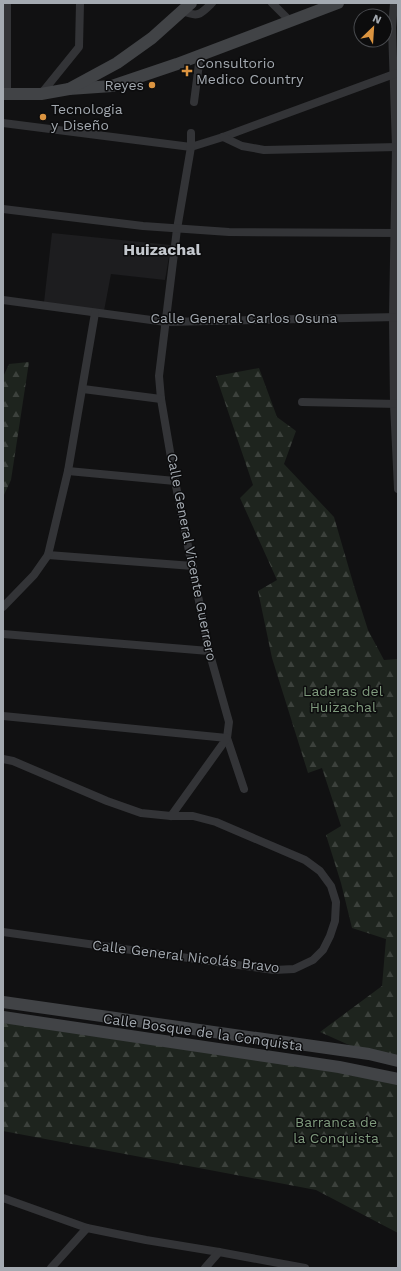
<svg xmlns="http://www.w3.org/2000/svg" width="401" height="1271" viewBox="0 0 401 1271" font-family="'Work Sans',sans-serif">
<defs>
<pattern id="forest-firs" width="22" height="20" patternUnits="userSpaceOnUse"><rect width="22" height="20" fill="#1e241e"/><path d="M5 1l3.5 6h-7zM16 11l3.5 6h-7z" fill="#3c413c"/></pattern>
</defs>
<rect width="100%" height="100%" fill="#111112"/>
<polygon fill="#1d1d1f" points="52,233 171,245 165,280 111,274 104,311 44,302"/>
<g fill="url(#forest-firs)">
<polygon points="29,362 11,480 3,497 3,377 9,364"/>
<polygon points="259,368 277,417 296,431 284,464 334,517 354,586 368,630 384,660 398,659 398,1061 369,1054 320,1032 382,986 386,939 352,928 341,883 326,835 341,826 322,768 308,773 272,658 258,591 277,580 240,498 253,485 216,376"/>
<polygon points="3,1017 398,1079 398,1233 316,1190 3,1131"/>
</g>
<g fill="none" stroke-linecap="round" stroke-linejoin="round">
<g stroke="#333437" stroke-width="8">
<polyline points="272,3 290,21"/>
<polyline points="394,3 392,28 396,147 393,317 394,404 398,489"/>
<path d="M 183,11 C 198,18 201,14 212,3"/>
<polyline points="7,94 7,3"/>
<polyline points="41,94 79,47 80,3"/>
<polyline points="194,102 200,56"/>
<polyline points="3,123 191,147 223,137 397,73"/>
<polyline points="191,133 191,147 177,229 159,376 161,399 175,481 209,651 229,722 227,738 244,789"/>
<polyline points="223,137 242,146 264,150 398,147"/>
<polyline points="3,209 143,226 229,232 398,233"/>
<polyline points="3,300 166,322 398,317"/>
<polyline points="83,389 161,399"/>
<polyline points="302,402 398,404"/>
<polyline points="68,471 175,481"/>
<polyline points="48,555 193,566"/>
<polyline points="3,607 34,575 48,555 68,471 95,313"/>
<polyline points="3,634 209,651"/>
<polyline points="3,716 227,738 171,816"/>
<polyline points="3,759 13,761 107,801 141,813 171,816 193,816 216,822 305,860 320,871 331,886 336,902 335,921 330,936 323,950 313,960 294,969 274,970 3,932"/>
<polyline points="3,1198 87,1228 146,1240 219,1252 305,1268"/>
<polyline points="51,1268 87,1228"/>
<polyline points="205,1268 219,1252"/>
</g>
<g stroke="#414346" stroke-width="12">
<polyline points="69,89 112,86 177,64 338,3"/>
<polyline points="3,94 41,94 69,89 117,63 152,38 191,3"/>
<polyline points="3,1002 369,1054 398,1061"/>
<polyline points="3,1017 339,1067 398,1079"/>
</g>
</g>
<g fill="#db9440" stroke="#0c0c0d" stroke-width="1.5">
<path d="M185 65h4v4h4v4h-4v4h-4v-4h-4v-4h4z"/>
<circle cx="152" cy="85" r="4"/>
<circle cx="43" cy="117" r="4"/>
</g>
<g text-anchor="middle" stroke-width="3" stroke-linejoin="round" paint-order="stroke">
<g font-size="14" fill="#a4aab1" stroke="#0c0c0d" text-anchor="start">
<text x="196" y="68">Consultorio<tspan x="196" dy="16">Medico Country</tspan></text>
<text x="144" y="90" text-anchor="end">Reyes</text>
<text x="51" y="114">Tecnologia<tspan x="51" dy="16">y Diseño</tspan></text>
</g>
<g font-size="14" fill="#a4aab1" stroke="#0c0c0d">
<text x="244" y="323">Calle General Carlos Osuna</text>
<text transform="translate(192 557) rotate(79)" y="5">Calle General Vicente Guerrero</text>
<text transform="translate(186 956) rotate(7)" y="5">Calle General Nicolás Bravo</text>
<text transform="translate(203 1032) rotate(8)" y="5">Calle Bosque de la Conquista</text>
</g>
<g font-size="14" fill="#7f9a7d" stroke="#0c0c0d">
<text x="343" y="696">Laderas del<tspan x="343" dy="16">Huizachal</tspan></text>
<text x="336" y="1127">Barranca de<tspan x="336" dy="16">la Conquista</tspan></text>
</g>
<g font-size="16" font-weight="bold" fill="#c4c8ce" stroke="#0c0c0d">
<text x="162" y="255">Huizachal</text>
</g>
</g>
<rect width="401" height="1271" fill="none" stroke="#a4aab1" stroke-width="8"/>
<g transform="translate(373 28) rotate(25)"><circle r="19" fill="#0c0c0d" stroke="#494b4f"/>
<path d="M0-3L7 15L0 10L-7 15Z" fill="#db9440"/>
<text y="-6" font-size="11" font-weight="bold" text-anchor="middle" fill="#a4aab1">N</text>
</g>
</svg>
